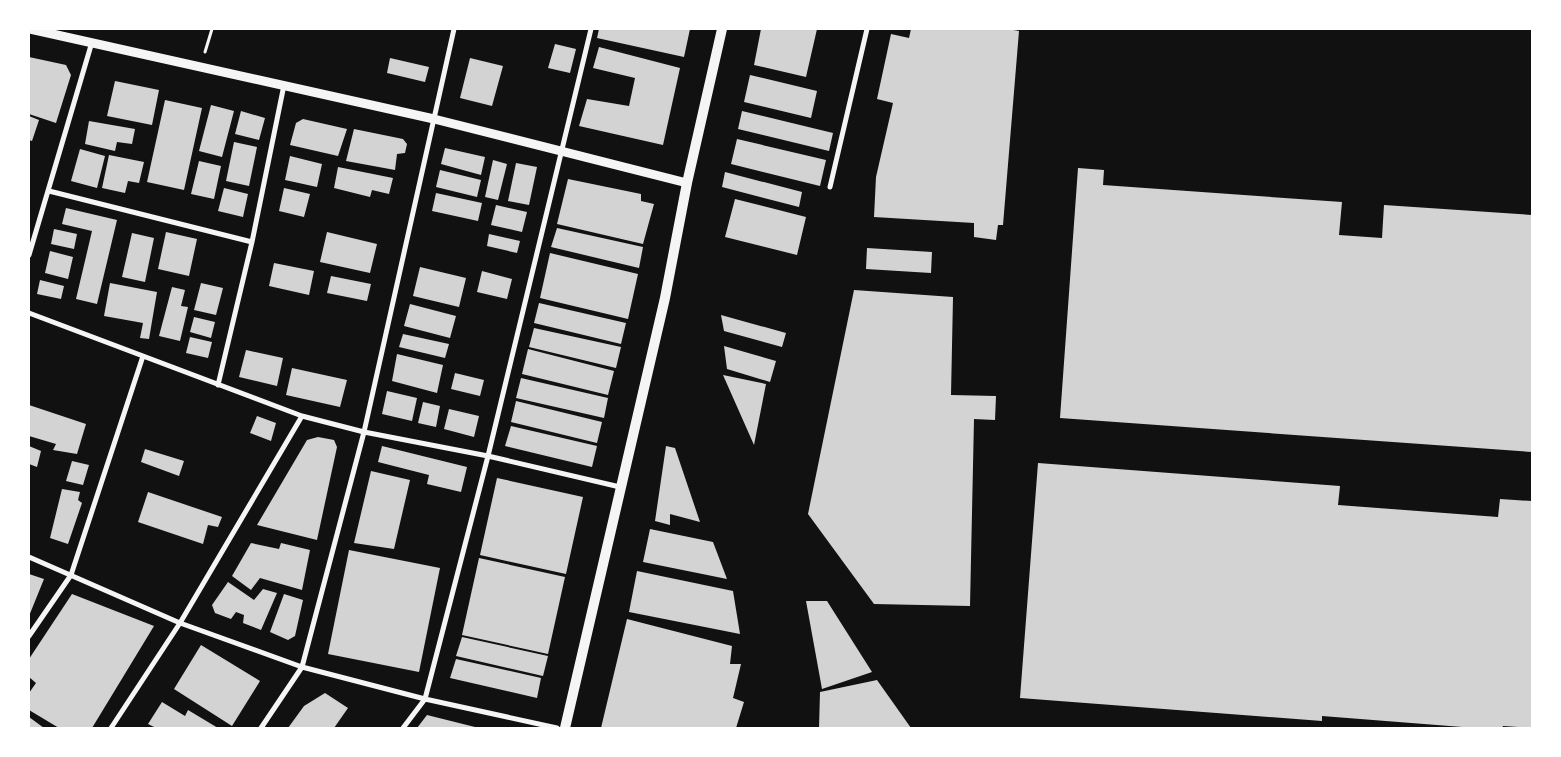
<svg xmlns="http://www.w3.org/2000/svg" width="1561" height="757" viewBox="0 0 1561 757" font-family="'Varela Round',sans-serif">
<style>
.building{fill:#d3d3d3}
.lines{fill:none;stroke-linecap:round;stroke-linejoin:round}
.path{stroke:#f5f5f5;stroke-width:3}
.minor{stroke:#f5f5f5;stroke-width:5}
.tertiary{stroke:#f5f5f5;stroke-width:9}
.secondary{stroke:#f5f5f5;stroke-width:10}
</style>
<rect width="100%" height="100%" fill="#111"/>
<path class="building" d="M599 29H690L684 57 597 38Z
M761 29H817L806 77 754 65Z
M911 29H1007L1019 31 1003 225H998L996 240 974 237V223L874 217 876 177 893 103 877 99 891 34 909 38Z
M555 44 576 49 570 73 548 68Z
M599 47 680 68 663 145 579 126 587 99 629 106 635 78 593 68Z
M29 57 66 65 71 75 56 123 29 114Z
M390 58 429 67 425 82 387 73Z
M470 58 503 66 492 106 460 98Z
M750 75 817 91 811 118 744 102Z
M115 81 159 90 152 125 107 116Z
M165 100 202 108 184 190 147 182Z
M211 105 234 111 222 157 199 151Z
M241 111 265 118 259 140 235 134Z
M742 111 833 133 829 151 738 129Z
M29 116 39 120 32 141 29 140Z
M303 119 347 129 338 156 290 145 296 123Z
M89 121 135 129 132 144 117 142 115 151 85 144Z
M354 129 403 139 407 144 405 153 397 154 395 170 346 161Z
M737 139 826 160 820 186 731 164Z
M234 142 257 147 249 186 226 181Z
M445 148 485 157 481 175 441 164Z
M80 149 105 156 97 188 71 181Z
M109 155 144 162 139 183 128 181 125 193 102 188Z
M290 156 322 164 317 187 285 180Z
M493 160 507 164 498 200 485 197Z
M199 161 221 166 214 199 191 194Z
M516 163 537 167 529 205 508 201Z
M338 167 393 178 389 194 372 190 370 197 334 188Z
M1078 168 1104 170 1103 185 1342 202 1339 235 1382 238 1384 205 1532 215V452L1060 418Z
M440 170 481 180 477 197 436 187Z
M725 172 802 192 799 207 722 187Z
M568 179 641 194V201L654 204 643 244 557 224Z
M224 188 248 194 243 217 218 211Z
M284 188 310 194 304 217 279 211Z
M436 193 482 203 478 221 432 211Z
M735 199 806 217 797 255 725 237Z
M496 205 527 212 522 232 491 225Z
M66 208 117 220 97 304 76 299 92 231 62 224Z
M557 228 643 247 639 268 551 247Z
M54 229 77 234 74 249 51 244Z
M166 232 197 239 189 276 158 269Z
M327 232 377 244 370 273 320 262Z
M132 233 154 238 145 282 122 277Z
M489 234 520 241 517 253 487 246Z
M867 248 932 252 931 273 866 269Z
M50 251 73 257 68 279 45 273Z
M550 253 638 274 628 319 540 298Z
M274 263 314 271 309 295 269 286Z
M420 267 466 278 459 307 413 296Z
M482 271 512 279 507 299 477 292Z
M331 276 371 284 367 301 327 293Z
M40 280 64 286 61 299 37 294Z
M110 283 157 292 149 339 140 338 143 323 104 316Z
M201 283 223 288 216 315 194 310Z
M172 287 185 290 181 306 188 307 180 341 159 336Z
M854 290 953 297 951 395 996 396 995 420 974 419 970 606 874 604 808 514Z
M539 303 626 323 621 344 534 323Z
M410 304 456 316 450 338 404 326Z
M721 315 786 333 782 347 724 331Z
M194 317 215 322 211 338 190 332Z
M534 328 621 347 616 368 529 347Z
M403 334 449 344 445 358 399 347Z
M190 337 212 342 208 358 186 353Z
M724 346 776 361 770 382 727 369Z
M528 349 614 371 608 395 522 374Z
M246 350 283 358 277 386 239 377Z
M397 354 443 365 437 393 392 381Z
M292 368 347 380 340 407 286 395Z
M455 373 484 380 480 396 451 389Z
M723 375 766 384 754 445Z
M521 378 608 398 604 418 516 398Z
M387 391 417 398 412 421 382 414Z
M516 401 602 422 597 443 511 422Z
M423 402 440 406 436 427 418 423Z
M29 405 86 424 77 454 53 450 56 444 29 436Z
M449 409 479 416 474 437 444 429Z
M257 416 276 423 271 441 250 433Z
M511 426 597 446 592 467 505 446Z
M318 437 334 440 337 447 317 540 257 525 307 440Z
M29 446 41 451 37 467 29 464Z
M382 446 467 467 461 492 427 484 429 475 378 462Z
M666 446 675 448 700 522 670 514V525L655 521Z
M145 449 184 461 179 476 141 462Z
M72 461 89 465 83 485 66 481Z
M1038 463 1340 486 1338 505 1498 517 1500 499 1532 501V728L1503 726 1502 728H1475L1322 716V721L1020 698Z
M371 471 410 480 394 549 354 543Z
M497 478 583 497 566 574 480 555Z
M62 489 80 492 78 500 82 503 68 544 50 538Z
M148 492 222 517 218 527 208 525 203 544 138 522Z
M650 529 713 542 727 579 643 562Z
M251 543 279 549 281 543 310 550 302 590 260 578 251 590 232 576Z
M349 550 440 568 419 672 328 654Z
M479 558 565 577 548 654 462 635Z
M637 571 733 591 740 634 629 612Z
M29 574 44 579 29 616Z
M228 582 254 600 263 589 277 593 261 630 243 623 244 615 236 612 231 619 215 613 212 605Z
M72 594 154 626 92 728H59L29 710V693L36 683 29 677V659Z
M284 594 303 600 295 636 288 640 270 632Z
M806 601H827L872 672 822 689Z
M627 619 732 646 730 664H741L733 698 744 702 736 728H601Z
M462 637 548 656 543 676 456 656Z
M201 645 260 681 232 726 174 689Z
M456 659 541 678 537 698 450 678Z
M877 680 911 728H819L820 692Z
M325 693 348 708 334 728H288L304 706Z
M162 702 185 716 188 710 218 728H156L148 724Z
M427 715 479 728H417Z
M29 717 44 728H29Z"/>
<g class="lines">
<path class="path" d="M205 52 212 29"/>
<path class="minor" d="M830 187 867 29
M49 191 252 242
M29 255 92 42
M29 313 302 416 364 432 488 456 620 487
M218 385 252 242 284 85
M29 557 180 623 302 667 425 699 557 728
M29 636 71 575 143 356
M111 728 180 623 302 416
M261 728 302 667 364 432 454 29
M403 728 425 699 488 456 591 29"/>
<path class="tertiary" d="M30 29 434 119 687 183"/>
<path class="secondary" d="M565 728 665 298 687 183 722 29"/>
</g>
<rect width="1561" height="757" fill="none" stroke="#ffffff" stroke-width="60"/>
</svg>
